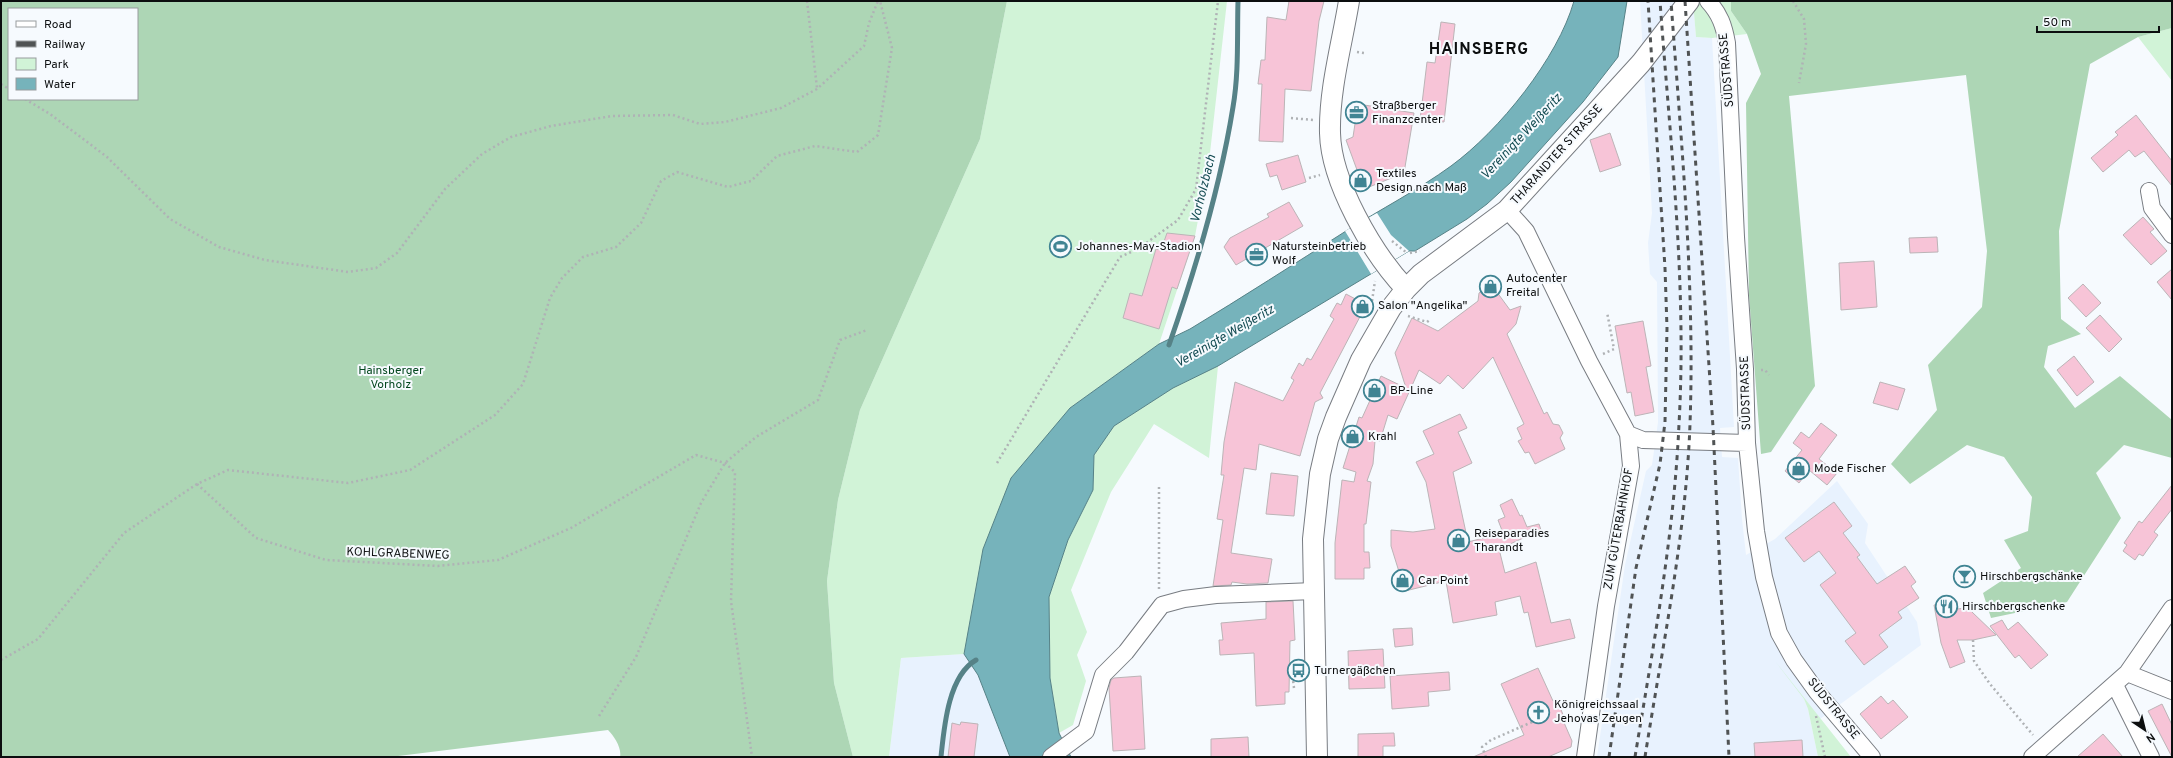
<svg xmlns="http://www.w3.org/2000/svg" width="2173" height="758" viewBox="0 0 2173 758" font-family="Overpass,sans-serif">
<style>
.built{fill:#e8f2fe}
.green{fill:#d1f3d7}
.forest{fill:#add6b5;fill-rule:evenodd}
.water{fill:#76b3bb;stroke:#568287}
.pier{fill:#f6fafe}
.lines{fill:none;stroke-linecap:round;stroke-linejoin:round}
.stream{stroke:#568287;stroke-width:5}
.building{fill:#f7c4d7;stroke:#bcb4b7}
.minor-casing{stroke:#787c82;stroke-width:18}
.major-casing{stroke:#787c82;stroke-width:22}
.path{stroke:#afb2b5;stroke-width:2.5;stroke-dasharray:2 3;stroke-linecap:butt}
.minor{stroke:#fff;stroke-width:16}
.major{stroke:#fff;stroke-width:20}
.rail{stroke:#505354;stroke-width:3;stroke-dasharray:5 5;stroke-linecap:butt}
.labels{text-anchor:middle;dominant-baseline:central;stroke-width:4;stroke-linejoin:round;paint-order:stroke}
.street-label{font-size:12px;fill:#0c0e0f;stroke:#f6fafe}
.poi-label{font-size:12px;fill:#0c0e0f;stroke:#f6fafe;text-anchor:start}
.park-label{font-size:12px;fill:#03471e;stroke:#f6fafe}
.water-label{font-size:13px;font-style:italic;fill:#154c53;stroke:#f6fafe}
.district-label{font-size:16px;font-weight:bold;letter-spacing:1px;fill:#0c0e0f;stroke:#f6fafe}
</style>
<rect width="100%" height="100%" fill="#f6fafe"/>
<path class="built" d="M1640 1H1693L1696 37 1712 38 1734 427 1720 428 1722 457 1738 458 1742 519 1746 555 1775 539 1837 481 1868 524 1865 543 1917 622 1921 645 1820 719 1790 681 1804 699 1808 709 1818 757H1597L1625 565 1646 471 1652 465 1658 422 1657 282 1650 274 1648 243 1652 213Z
M964 654 978 675 1010 757H889L901 658Z"/>
<path class="green" d="M1007 1H1227L1209 162 1195 236 1159 344 1070 408 971 621 964 654 901 658 889 757H853L834 683 827 581 838 500 860 410 980 139Z
M1693 1H1731V11L1747 34 1712 38 1696 37Z
M2172 28V81L2138 37Z
M1218 366 1209 458 1154 424 1111 492 1071 590 1087 632 1077 655 1086 681 1073 725 1059 733 1050 678 1049 597 1068 540 1093 490 1094 455 1114 426 1173 388Z
M1775 661 1851 757H1818L1808 709 1804 699Z"/>
<path class="forest" d="M1 1H1007L980 139 860 410 838 500 827 581 834 683 853 757H620C622 748 614 736 608 730L390 757H1ZM9 9H137V99H9Z
M1731 1H2172V28L2138 37 2090 64 2059 231 2061 319 2081 334 2048 346 2044 367 2075 408 2120 376 2172 420V458L2124 445 2096 473 2121 518 2067 602 1991 618 1983 593 2021 568 2004 540 2028 531 2032 497 2004 457 1967 445 1910 484 1891 464 1937 410 1928 365 1982 307 1987 251 1966 75 1789 96 1815 386 1771 452 1761 454 1749 295 1746 103 1761 74 1747 34 1731 11Z"/>
<path class="water" d="M1574 1H1627L1618 57 1583 102 1511 182 1487 204 1467 219 1415 251H1409L1218 366 1173 388 1114 426 1094 455 1093 490 1068 540 1049 597 1050 678 1059 733 1071 757H1010L978 675 964 654 983 549 1011 478 1070 408 1159 344 1190 329C1243 297 1294 264 1346 231 1381 209 1418 190 1451 166 1499 131 1558 58 1574 1Z"/>
<path class="pier" d="M1377 213 1391 235 1409 251 1371 274 1345 231Z"/>
<g class="lines">
<path class="stream" d="M1169 345C1196 268 1220 188 1233 107 1239 73 1237 36 1238 1
M941 757C944 728 948 676 976 660"/>
</g>
<path class="building" d="M1289 1H1324L1319 21 1311 91 1285 89 1283 142 1259 141 1262 84H1258L1261 60H1265L1267 17 1286 20Z
M1441 22 1455 24 1444 122 1420 120 1427 62 1435 63Z
M1358 104 1414 113 1404 173 1364 189 1346 140 1353 137Z
M2136 115 2172 161V186L2144 151 2135 157 2129 150 2103 172 2091 158 2118 135 2115 132Z
M1610 133 1621 165 1600 172 1590 140Z
M1298 155 1306 182 1282 190 1277 175 1270 177 1266 164Z
M1289 202 1303 226 1236 265 1224 247 1230 238 1269 217 1267 214Z
M2143 217 2154 229 2150 232 2167 251 2151 265 2123 235Z
M1167 233 1195 236 1177 289 1172 287 1159 329 1123 318 1130 293 1142 296 1156 249 1161 250Z
M1937 237 1938 252 1910 253 1909 238Z
M1874 261 1877 307 1841 310 1839 263Z
M2172 269V300L2157 282Z
M1491 284 1510 310 1521 306 1516 324 1507 334 1544 414 1547 412 1553 424 1559 425 1563 433 1560 438 1565 449 1535 464 1529 452 1525 453 1518 441 1522 439 1517 428 1524 424 1493 357 1463 389 1448 375 1440 384 1419 370 1397 419 1388 415 1380 441H1375L1373 464 1367 481 1371 482 1366 524H1364V552H1369L1370 568H1364V579H1335V543L1342 480 1354 482 1356 472 1343 468 1359 417 1362 418 1381 376 1406 388 1395 353 1412 318 1438 331 1478 301 1479 293Z
M2083 284 2101 303 2086 317 2068 298Z
M1346 294 1363 303 1364 309 1320 393 1323 398 1315 402 1300 456 1259 444 1256 470 1244 468 1231 553 1272 559 1268 583 1247 584 1232 582 1231 585 1213 586 1223 520 1217 519 1224 475H1221L1224 442 1235 382 1283 401 1294 380 1291 378 1299 363 1303 366 1307 358 1311 360 1334 319 1330 316 1333 310 1337 303 1341 305Z
M2100 315 2122 339 2109 352 2086 328Z
M1643 321 1651 366 1646 367 1654 412 1635 416 1631 392 1627 393 1615 326Z
M2074 356 2094 382 2077 396 2057 370Z
M1880 382 1905 389 1898 410 1873 403Z
M1460 414 1467 428 1458 432 1472 463 1453 472 1468 542 1503 533 1498 520 1505 517 1500 505 1512 499 1520 516 1522 515 1527 527 1539 524 1541 530 1499 549 1505 573 1536 562 1551 623 1570 619 1575 638 1536 647 1528 612 1524 613 1520 596 1495 602 1497 615 1453 623 1446 581 1405 591 1391 546V530L1413 532 1435 529 1426 482 1416 462 1434 454 1423 431Z
M1821 423 1837 435 1819 459 1837 473 1827 485 1809 470 1799 483 1785 471 1802 450 1793 443 1801 432 1809 438Z
M1271 473 1298 476 1294 516 1266 514Z
M2172 485V509L2154 532 2158 535 2143 556 2139 554 2135 560 2123 551 2127 545 2124 543 2139 521 2142 523Z
M1834 502 1852 526 1843 533 1860 555 1857 557 1877 584 1905 566 1916 582 1911 586 1919 598 1898 612 1902 618 1879 635 1888 647 1864 665 1845 641 1856 633 1820 585 1836 573 1819 551 1804 562 1785 538Z
M1293 601 1295 640 1290 641 1289 692H1285V704L1256 706 1254 653 1220 655 1219 640H1223L1221 623 1266 619V602Z
M1957 601 1958 609 1971 607 1972 612 1996 635 1973 640H1957L1965 662 1950 668 1941 643 1934 605Z
M2002 620 2008 630 2018 622 2048 655 2031 669 2019 655 2015 658 1990 626Z
M1412 628 1413 645 1395 647 1393 629Z
M1383 649 1385 688 1349 689 1348 651Z
M1538 668 1553 701 1557 700 1564 717 1562 718 1572 741 1571 747 1548 757H1473L1524 735 1501 684Z
M1449 672 1450 690 1428 692 1429 706 1392 709 1390 676Z
M1141 676 1145 749 1113 751 1109 688 1111 680 1114 678Z
M1881 696 1888 704 1893 700 1908 717 1881 739 1860 714Z
M2162 704 2172 725V757L2148 711Z
M961 722 978 724 974 757H948L952 723 960 725Z
M1394 733 1395 746H1383V757H1358V734Z
M2103 734 2123 757H2077Z
M1248 737 1249 757H1211V739Z
M1802 740 1803 757H1755L1754 743Z"/>
<g class="lines">
<defs>
<path id="minor" d="M1708 1C1720 14 1724 26 1727 43L1736 237 1745 369 1747 443 1756 531 1764 577 1779 633 1794 660 1817 692 1872 757
M2149 191 2152 208 2172 235
M1507 210 1526 231 1589 361 1628 434 1631 466 1606 606 1585 757
M1628 434 1643 440 1747 443
M2127 673 2172 691
M2115 685 2151 757
M1051 757 1086 731 1103 675 1126 652 1162 605 1184 599 1216 595 1314 591
M2032 757 2127 673 2172 608"/>
<path id="major" d="M1349 1C1342 44 1329 89 1330 133 1331 182 1372 253 1406 289
M1317 757 1313 539 1320 474 1328 439 1336 417 1361 360 1391 308 1406 289 1421 274 1507 210 1641 63 1689 1"/>
</defs>
<use href="#minor" class="minor-casing"/>
<use href="#major" class="major-casing"/>
<path class="path" d="M807 1 817 88
M1793 1 1804 19 1806 44 1799 83
M1357 52 1364 53
M1 84 9 89
M25 99 50 114 107 157 170 219 219 247 265 260 348 272 376 268 397 253 445 189 482 154 511 137 551 126 612 116 673 115 700 124 725 122 781 108 817 89 864 46 869 23 878 1
M1291 118 1313 120
M1309 178 1320 175
M1392 241 1407 253
M1410 253 1420 251
M1372 301 1375 281
M1408 316 1427 322 1431 319
M1603 354 1614 349 1607 312
M1761 370H1765L1769 375
M997 463 1120 257 1138 249 1178 220 1196 189 1218 1
M197 484 256 538 326 560 438 566 498 560 571 528 696 455 725 463 735 472 731 601 752 757
M1159 589V484
M1973 640 1974 661 1990 684 2033 735
M1 660 38 639 124 533 197 484 228 470 348 483 410 470 495 415 523 384 550 298 562 278 583 257 616 247 641 223 661 181 677 172 728 187 751 181 777 156 815 146 857 152 878 135 892 48 880 1
M1294 688 1292 672 1298 671
M599 716 636 657 701 503 725 463 756 437 818 400 840 340 867 330
M1816 716 1825 757
M1486 757 1482 747 1491 740 1532 722"/>
<use href="#minor" class="minor"/>
<use href="#major" class="major"/>
<path class="rail" d="M1685 1 1713 427 1729 757
M1609 757 1636 568 1660 464 1665 422 1667 328 1665 268 1648 1
M1635 757C1653 647 1674 536 1679 424 1687 283 1670 141 1660 1
M1645 757C1662 648 1686 535 1690 424 1695 283 1681 141 1671 1"/>
</g>
<defs>
<symbol id="office-ring" viewBox="-11 -11 22 22"><circle r="9.5" fill="#f6fafe" stroke="#408493" stroke-width="1.5"/><path d="M-6-3h4V-5.5h4V-3h4V5H-6ZM-1-4.5V-3h2v-1.5ZM-6 0V1H6V0Z" fill="#408493"/></symbol>
<symbol id="shop-ring" viewBox="-11 -11 22 22"><circle r="9.5" fill="#f6fafe" stroke="#408493" stroke-width="1.5"/><path d="M-5-2.5h2.3a2.7 3.5 0 0 1 5.4 0H5L5.5 6h-11ZM-1.5-2.5h3a1.5 2.3 0 0 0-3 0Z" fill="#408493"/></symbol>
<symbol id="stadium-ring" viewBox="-11 -11 22 22"><circle r="9.5" fill="#f6fafe" stroke="#408493" stroke-width="1.5"/><path d="M0-5a6.5 5 0 1 0 0 10a6.5 5 0 1 0 0-10ZM-3.5-1.8h7v3.6h-7Z" fill="#408493"/></symbol>
<symbol id="bar-ring" viewBox="-11 -11 22 22"><circle r="9.5" fill="#f6fafe" stroke="#408493" stroke-width="1.5"/><path d="M-6-5H6L.8 .8V4.5H3.5V6h-7V4.5H-.8V.8Z" fill="#408493"/></symbol>
<symbol id="restaurant-ring" viewBox="-11 -11 22 22"><circle r="9.5" fill="#f6fafe" stroke="#408493" stroke-width="1.5"/><path d="M-5-6h1v4h1v-4h1v4h1v-4h1v5L-1.5 .5V6h-2V.5L-5-1ZM5-6V6H3V1.5H1.5Q1.5-4 5-6Z" fill="#408493"/></symbol>
<symbol id="bus-ring" viewBox="-11 -11 22 22"><circle r="9.5" fill="#f6fafe" stroke="#408493" stroke-width="1.5"/><path d="M-5-6H5V4H4V6H2V4H-2V6H-4V4H-5ZM-3.5-4V0h7V-4ZM-3.5 1.2v1.5H-2V1.2ZM2 1.2v1.5H3.5V1.2Z" fill="#408493"/></symbol>
<symbol id="church-ring" viewBox="-11 -11 22 22"><circle r="9.5" fill="#f6fafe" stroke="#408493" stroke-width="1.5"/><path d="M-1.2-6h2.4v3.5h3.3v2.4h-3.3V6h-2.4V-.1h-3.3v-2.4h3.3Z" fill="#408493"/></symbol>
</defs>
<g fill-rule="evenodd">
<use href="#office-ring" x="1344" y="100" width="25" height="25"/>
<use href="#shop-ring" x="1348" y="168" width="25" height="25"/>
<use href="#stadium-ring" x="1048" y="234" width="25" height="25"/>
<use href="#office-ring" x="1244" y="242" width="25" height="25"/>
<use href="#shop-ring" x="1478" y="274" width="25" height="25"/>
<use href="#shop-ring" x="1350" y="294" width="25" height="25"/>
<use href="#shop-ring" x="1362" y="378" width="25" height="25"/>
<use href="#shop-ring" x="1340" y="424" width="25" height="25"/>
<use href="#shop-ring" x="1786" y="456" width="25" height="25"/>
<use href="#shop-ring" x="1446" y="528" width="25" height="25"/>
<use href="#bar-ring" x="1952" y="564" width="25" height="25"/>
<use href="#shop-ring" x="1390" y="568" width="25" height="25"/>
<use href="#restaurant-ring" x="1934" y="594" width="25" height="25"/>
<use href="#bus-ring" x="1286" y="658" width="25" height="25"/>
<use href="#church-ring" x="1526" y="700" width="25" height="25"/>
</g>
<g class="labels">
<g class="street-label">
<text transform="translate(1727 70) rotate(-95)">SÜDSTRASSE</text>
<text transform="translate(1557 155) rotate(-48)">THARANDTER STRASSE</text>
<text transform="translate(1746 393) rotate(-92)">SÜDSTRASSE</text>
<text transform="translate(1619 529) rotate(-80)">ZUM GÜTERBAHNHOF</text>
<text transform="translate(398 554) rotate(2)">KOHLGRABENWEG</text>
<text transform="translate(1833 709) rotate(51)">SÜDSTRASSE</text>
</g>
<g class="poi-label">
<text x="1372" y="106">Straßberger<tspan x="1372" dy="14">Finanzcenter</tspan></text>
<text x="1376" y="174">Textiles<tspan x="1376" dy="14">Design nach Maß</tspan></text>
<text x="1076" y="247">Johannes-May-Stadion</text>
<text x="1272" y="247">Natursteinbetrieb<tspan x="1272" dy="14">Wolf</tspan></text>
<text x="1506" y="279">Autocenter<tspan x="1506" dy="14">Freital</tspan></text>
<text x="1378" y="306">Salon "Angelika"</text>
<text x="1390" y="391">BP-Line</text>
<text x="1368" y="437">Krahl</text>
<text x="1814" y="469">Mode Fischer</text>
<text x="1474" y="534">Reiseparadies<tspan x="1474" dy="14">Tharandt</tspan></text>
<text x="1980" y="577">Hirschbergschänke</text>
<text x="1418" y="581">Car Point</text>
<text x="1962" y="607">Hirschbergschenke</text>
<text x="1314" y="671">Turnergäßchen</text>
<text x="1554" y="705">Königreichssaal<tspan x="1554" dy="14">Jehovas Zeugen</tspan></text>
</g>
<g class="park-label">
<text x="391" y="371">Hainsberger<tspan x="391" dy="14">Vorholz</tspan></text>
</g>
<g class="water-label">
<text transform="translate(1522 137) rotate(-47)">Vereinigte Weißeritz</text>
<text transform="translate(1204 189) rotate(-76)">Vorholzbach</text>
<text transform="translate(1225 337) rotate(-30)">Vereinigte Weißeritz</text>
</g>
<g class="district-label">
<text x="1479" y="50">HAINSBERG</text>
</g>
</g>
<rect width="2173" height="758" fill="none" stroke="#0c0e0f" stroke-width="4"/>
<rect x="8" y="8" width="130" height="92" fill="#f6fafe" stroke="#989c9e"/>
<rect x="16" y="21" width="20" height="6" fill="#ffffff" stroke="#989c9e"/>
<text x="44" y="28" font-size="12" fill="#0c0e0f">Road</text>
<rect x="16" y="41" width="20" height="6" fill="#505354" stroke="#989c9e"/>
<text x="44" y="48" font-size="12" fill="#0c0e0f">Railway</text>
<rect x="16" y="58" width="20" height="12" fill="#d1f3d7" stroke="#989c9e"/>
<text x="44" y="68" font-size="12" fill="#0c0e0f">Park</text>
<rect x="16" y="78" width="20" height="12" fill="#76b3bb" stroke="#989c9e"/>
<text x="44" y="88" font-size="12" fill="#0c0e0f">Water</text>
<g transform="translate(2145 730) rotate(145)" stroke="#f6fafe" stroke-width="3" paint-order="stroke">
<path d="M0-3L7 15L0 10L-7 15Z" fill="#0c0e0f"/>
<text y="-6" font-size="11" font-weight="bold" text-anchor="middle" fill="#0c0e0f">N</text>
</g>
<path d="M2037 26v6h122v-6" fill="none" stroke="#0c0e0f" stroke-width="2"/>
<text x="2043" y="26" font-size="12" fill="#0c0e0f" stroke="#f6fafe" stroke-width="3" paint-order="stroke">50 m</text>
</svg>
